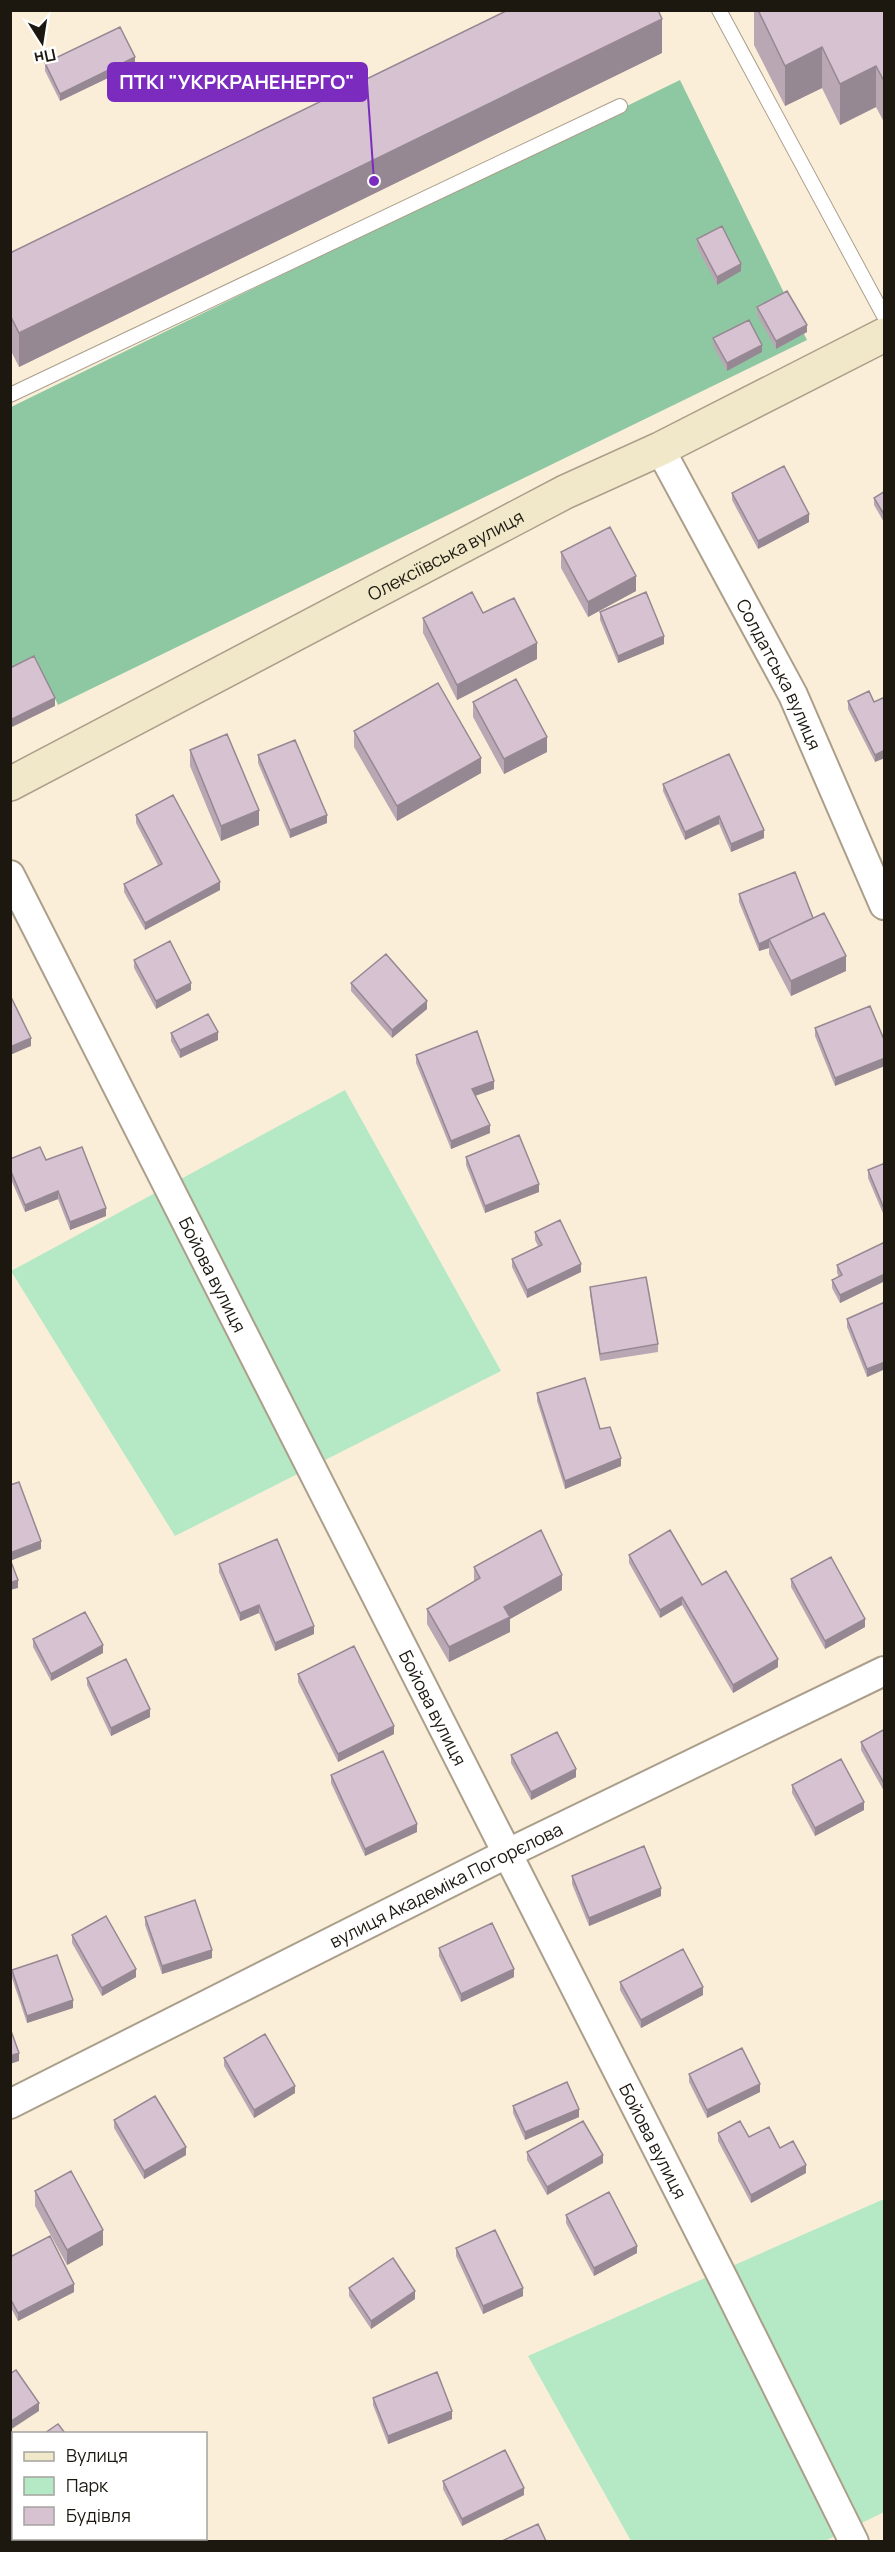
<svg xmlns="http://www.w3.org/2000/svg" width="895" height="2552" viewBox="0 0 895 2552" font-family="Manrope,sans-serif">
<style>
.green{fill:#b5e9c6}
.forest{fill:#8ec8a2}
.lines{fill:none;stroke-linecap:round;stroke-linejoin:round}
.lane-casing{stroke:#ab9f8b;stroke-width:16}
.street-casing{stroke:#ab9f8b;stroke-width:32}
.secondary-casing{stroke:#ab9f8b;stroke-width:36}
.lane{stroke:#fff;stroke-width:14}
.street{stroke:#fff;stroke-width:28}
.secondary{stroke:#f0e8c8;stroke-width:33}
.wall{fill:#b9a7b4}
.shaded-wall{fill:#968892}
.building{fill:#d7c2d1;stroke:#968892;stroke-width:1.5}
.labels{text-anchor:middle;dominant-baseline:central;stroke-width:4.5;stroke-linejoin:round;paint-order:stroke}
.street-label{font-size:18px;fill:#1c1810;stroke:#fff}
.leader{fill:none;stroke:#7b2cbf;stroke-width:2}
.callout-dot{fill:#7b2cbf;stroke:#fff;stroke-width:2}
.callout{fill:#7b2cbf;stroke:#7b2cbf;stroke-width:2}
.callout-label{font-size:20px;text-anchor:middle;font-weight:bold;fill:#fff}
</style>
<rect width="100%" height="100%" fill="#fbeed9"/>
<path class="green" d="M345 1090 501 1371 175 1536 11 1271Z
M884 2199V2512L825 2541H631L528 2356Z"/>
<path class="forest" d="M680 80 807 340 58 705 36 659 11 671V407Z"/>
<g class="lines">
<defs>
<path id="lane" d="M719 10 884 316
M10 395 620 106"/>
<g id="street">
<path id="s1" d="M660 449 793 695 884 905"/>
<path id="s2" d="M10 875 723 2278 854 2542"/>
<path id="s3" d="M10 2104 506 1854 884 1671"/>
</g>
<g id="secondary">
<path id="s4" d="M10 784 565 492 660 449 884 335"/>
</g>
</defs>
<use href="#lane" class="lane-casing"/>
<use href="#street" class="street-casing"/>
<use href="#secondary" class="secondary-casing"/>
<use href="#lane" class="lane"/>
<use href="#street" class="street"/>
<use href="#secondary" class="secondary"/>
</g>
<path class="wall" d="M754 10H885V124L876 107 840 125 822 88 785 106 754 45Z
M662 53 19 367 10 349V253Z
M45 63 135 65 60 101 45 71Z
M697 239 741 271 717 285 697 247Z
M757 307 807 332 776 349 757 315Z
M713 338 762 352 727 371 713 346Z
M885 491V524L874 505V498Z
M732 493 809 522 758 549 732 500Z
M561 552 636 591 588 617 561 568Z
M600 612 664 644 618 663 600 620Z
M483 613 537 659 457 700 423 633V618Z
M885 697 875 762 848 709V701L874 702Z
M473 702 547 752 504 774 473 717Z
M354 731 481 773 397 821 354 747Z
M190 750 259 825 221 841 190 766Z
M258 755 327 823 290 838 258 763Z
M663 784 764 838 731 852 719 824 685 840 663 791Z
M136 815 220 890 145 930 124 892V884L158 865 136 823Z
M739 894 813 918 846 971 791 996 769 954V948L759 951 739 902Z
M134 960 191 990 156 1009 134 968Z
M351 983 427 1009 392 1038 351 991Z
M870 1006 835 1086 815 1036V1028Z
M171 1033 218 1040 180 1058 171 1041Z
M416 1055 494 1089 475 1096 490 1133 451 1149 416 1063Z
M466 1157 539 1192 485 1213 466 1165Z
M10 1159 46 1160 106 1216 70 1230 58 1199 25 1212 10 1177Z
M885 1163V1218L868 1178V1170Z
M535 1232 581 1272 527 1298 512 1267V1259L538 1246 535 1240Z
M885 1242V1281L840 1303 832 1288V1280L839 1277 837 1273V1265Z
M590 1287 658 1344V1352L600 1361 590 1294Z
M885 1302V1369L867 1377 847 1327V1319Z
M537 1393 600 1429 621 1466 565 1489 537 1401Z
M629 1555 702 1585 778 1667 733 1693 682 1605 660 1618 629 1563Z
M219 1564 314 1634 275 1651 259 1613 240 1621 219 1572Z
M474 1567 562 1590 510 1619V1632L449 1662 427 1624V1609L474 1582Z
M791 1579 865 1627 825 1649 791 1587Z
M33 1639 103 1653 51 1681 33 1647Z
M298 1674 394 1734 338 1762 298 1682Z
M87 1678 150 1717 111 1736 87 1685Z
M885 1729V1793L861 1750V1742Z
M511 1755 576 1777 531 1800 511 1763Z
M331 1775 417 1832 365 1856 331 1783Z
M792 1785 864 1810 815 1836 792 1793Z
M572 1876 661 1896 589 1926 572 1884Z
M145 1917 212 1958 162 1974 145 1925Z
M72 1935 136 1977 102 1996 72 1943Z
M439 1948 514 1977 461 2002 439 1956Z
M12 1970 73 2008 27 2023 12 1978Z
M620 1982 703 1995 641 2028 620 1990Z
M224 2058 295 2093 254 2118 224 2066Z
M689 2074 760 2092 707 2118 689 2082Z
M513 2106 579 2117 525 2140 513 2113Z
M114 2120 186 2155 144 2179 114 2128Z
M718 2133 749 2137 780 2148 806 2173 751 2203 718 2141Z
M527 2152 603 2163 547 2195 527 2160Z
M35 2191 103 2245 67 2265 35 2206Z
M566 2215 637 2253 594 2276 566 2223Z
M456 2248 523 2296 483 2314 456 2256Z
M10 2257 74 2292 18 2321 10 2306Z
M349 2288 415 2299 371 2329 349 2296Z
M373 2398 452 2419 388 2444 373 2405Z
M14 2458V2514L10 2510V2460Z
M443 2481 524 2495 462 2526 443 2489Z"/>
<path class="shaded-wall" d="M662 19V53L19 367V333Z
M822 47V88L785 106V66Z
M135 57V65L60 101V94Z
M876 66V107L840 125V84Z
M741 264V271L717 285V277Z
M807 325V332L776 349V341Z
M762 345V352L727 371V363Z
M809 514V522L758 549V541Z
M636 576V591L588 617V602Z
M664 636V644L618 663V656Z
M537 643V659L457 700V685Z
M55 698V706L10 728V720Z
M547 737V752L504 774V759Z
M885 750V758L875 762V755Z
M481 758V773L397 821V806Z
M259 810V825L221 841V826Z
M327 815V823L290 838V830Z
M719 816V824L685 840V832Z
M764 830V838L731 852V844Z
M220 882V890L145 930V923Z
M769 940V948L759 951V944Z
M846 956V971L791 996V981Z
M191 983V990L156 1009V1001Z
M427 1001V1009L392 1038V1030Z
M218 1032V1040L180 1058V1050Z
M31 1038V1046L10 1055V1047Z
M885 1058V1066L835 1086V1078Z
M494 1081V1089L472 1097V1089Z
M490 1125V1133L451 1149V1141Z
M539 1184V1192L485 1213V1206Z
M58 1191V1199L25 1212V1205Z
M106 1208V1216L70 1230V1222Z
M581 1264V1272L527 1298V1290Z
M885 1274V1281L840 1303V1295Z
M885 1362V1369L867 1377V1369Z
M621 1458V1466L565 1489V1481Z
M41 1541V1549L10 1561V1553Z
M562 1575V1590L510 1619V1632L449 1662V1647L504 1607Z
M18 1580V1588L10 1590V1583Z
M682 1597V1605L660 1618V1610Z
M259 1605V1613L240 1621V1613Z
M865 1619V1627L825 1649V1641Z
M314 1626V1634L275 1651V1643Z
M103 1645V1653L51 1681V1674Z
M778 1659V1667L733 1693V1685Z
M150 1709V1717L111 1736V1728Z
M394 1726V1734L338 1762V1754Z
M576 1769V1777L531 1800V1792Z
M864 1802V1810L815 1836V1828Z
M417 1824V1832L365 1856V1849Z
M661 1888V1896L589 1926V1918Z
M212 1950V1958L162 1974V1966Z
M136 1969V1977L102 1996V1988Z
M514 1969V1977L461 2002V1994Z
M703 1987V1995L641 2028V2020Z
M73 2000V2008L27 2023V2016Z
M19 2053V2061L10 2064V2056Z
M760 2084V2092L707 2118V2110Z
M295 2086V2093L254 2118V2110Z
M579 2109V2117L525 2140V2132Z
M186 2147V2155L144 2179V2171Z
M603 2155V2163L547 2195V2187Z
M806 2165V2173L751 2203V2195Z
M103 2230V2245L67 2265V2250Z
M637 2246V2253L594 2276V2268Z
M74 2284V2292L18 2321V2313Z
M523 2288V2296L483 2314V2306Z
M415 2291V2299L371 2329V2321Z
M39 2403V2411L10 2430V2422Z
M452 2411V2419L388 2444V2436Z
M524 2488V2495L462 2526V2519Z"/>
<path class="building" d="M508 10H658L662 19 19 333 10 315V253Z
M758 10H885V83L876 66 840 84 822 47 785 66Z
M120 27 135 57 60 94 45 63Z
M722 226 741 264 717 277 697 239Z
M787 291 807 325 776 341 757 307Z
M749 320 762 345 727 363 713 338Z
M784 466 809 514 758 541 732 493Z
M885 491V516L874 498Z
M610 527 636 576 588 602 561 552Z
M472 592 483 613 514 598 537 643 457 685 423 618Z
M646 592 664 636 618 656 600 612Z
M34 656 55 698 10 720V668Z
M516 679 547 737 504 759 473 702Z
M438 683 481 758 397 806 354 731Z
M869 691 874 702 885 697V750L875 755 848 701Z
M227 734 259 810 221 826 190 750Z
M295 740 327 815 290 830 258 755Z
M729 754 764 830 731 844 719 816 685 832 663 784Z
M173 795 220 882 145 923 124 884 162 864 136 815Z
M795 872 813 918 759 944 739 894Z
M824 913 846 956 791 981 769 939Z
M170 941 191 983 156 1001 134 960Z
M386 954 427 1001 392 1030 351 983Z
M10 995 31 1038 10 1047Z
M870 1006 885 1042V1058L835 1078 815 1028Z
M208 1014 218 1032 180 1050 171 1033Z
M477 1031 494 1081 472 1089 490 1125 451 1141 416 1055Z
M519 1135 539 1184 485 1206 466 1157Z
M40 1147 46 1160 82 1147 106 1208 70 1222 58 1191 25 1205 10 1169V1159Z
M885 1163V1211L868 1170Z
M560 1220 581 1264 527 1290 512 1259 542 1245 535 1232Z
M885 1242V1274L840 1295 832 1280 842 1275 837 1265Z
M646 1277 658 1344 600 1354 590 1287Z
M885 1302V1362L867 1369 847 1319Z
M585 1378 600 1429 610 1427 621 1458 565 1481 537 1393Z
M19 1482 41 1541 10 1553V1485Z
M541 1530 562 1575 504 1607 510 1617 449 1647 427 1609 480 1578 474 1567Z
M670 1530 702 1585 726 1571 778 1659 733 1685 682 1597 660 1610 629 1555Z
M277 1539 314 1626 275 1643 259 1605 240 1613 219 1564Z
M831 1557 865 1619 825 1641 791 1579Z
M10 1559 18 1580 10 1583Z
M85 1612 103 1645 51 1674 33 1639Z
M354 1646 394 1726 338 1754 298 1674Z
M126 1659 150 1709 111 1728 87 1678Z
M885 1729V1785L861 1742Z
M557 1732 576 1769 531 1792 511 1755Z
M383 1751 417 1824 365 1849 331 1775Z
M841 1759 864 1802 815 1828 792 1785Z
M644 1846 661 1888 589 1918 572 1876Z
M195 1900 212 1950 162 1966 145 1917Z
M106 1916 136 1969 102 1988 72 1935Z
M492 1923 514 1969 461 1994 439 1948Z
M683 1949 703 1987 641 2020 620 1982Z
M57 1955 73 2000 27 2016 12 1970Z
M10 2028 19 2053 10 2056Z
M265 2034 295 2086 254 2110 224 2058Z
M742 2048 760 2084 707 2110 689 2074Z
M567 2082 579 2109 525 2132 513 2106Z
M155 2096 186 2147 144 2171 114 2120Z
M583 2121 603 2155 547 2187 527 2152Z
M740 2121 749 2137 769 2127 780 2148 793 2141 806 2165 751 2195 718 2133Z
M71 2171 103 2230 67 2250 35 2191Z
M609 2192 637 2246 594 2268 566 2215Z
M495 2230 523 2288 483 2306 456 2248Z
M50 2236 74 2284 18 2313 10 2298V2257Z
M393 2258 415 2291 371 2321 349 2288Z
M16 2370 39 2403 10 2422V2374Z
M437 2372 452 2411 388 2436 373 2398Z
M58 2424 65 2433H45Z
M505 2450 524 2488 462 2519 443 2481Z
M14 2458V2506L10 2502V2460Z
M538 2524 546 2541H502Z
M58 2538H143L146 2541H53Z"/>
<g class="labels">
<g class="street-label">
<text stroke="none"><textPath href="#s4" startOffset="492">Олексіївська вулиця</textPath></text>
<text stroke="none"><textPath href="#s1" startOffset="255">Солдатська вулиця</textPath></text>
<text stroke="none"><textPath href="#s2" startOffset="448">Бойова вулиця</textPath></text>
<text stroke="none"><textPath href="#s2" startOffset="934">Бойова вулиця</textPath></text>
<text stroke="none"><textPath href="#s3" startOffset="488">вулиця Академіка Погорєлова</textPath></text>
<text stroke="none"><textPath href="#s2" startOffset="1420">Бойова вулиця</textPath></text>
</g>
</g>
<path class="leader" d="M374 181L367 82"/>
<circle class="callout-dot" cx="374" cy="181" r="6"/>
<rect class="callout" x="108" y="63" width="259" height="38" rx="6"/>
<g class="callout-label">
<text x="237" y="89">ПТКІ "УКРКРАНЕНЕРГО"</text>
</g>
<rect width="895" height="2552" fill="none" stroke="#1c1810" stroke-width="24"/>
<rect x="12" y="2432" width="195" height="108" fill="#ffffff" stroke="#a4a39f" stroke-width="1.5"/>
<rect x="24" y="2452" width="30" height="9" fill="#f0e8c8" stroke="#a4a39f" stroke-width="1.5"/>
<text x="66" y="2462" font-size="18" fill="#1c1810">Вулиця</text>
<rect x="24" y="2477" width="30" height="18" fill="#b5e9c6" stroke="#a4a39f" stroke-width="1.5"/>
<text x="66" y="2492" font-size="18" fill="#1c1810">Парк</text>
<rect x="24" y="2507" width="30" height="18" fill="#d7c2d1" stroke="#a4a39f" stroke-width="1.5"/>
<text x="66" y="2522" font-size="18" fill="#1c1810">Будівля</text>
<g transform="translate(42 42) rotate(168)" stroke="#ffffff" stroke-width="4.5" paint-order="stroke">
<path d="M0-4.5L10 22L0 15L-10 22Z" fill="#1c1810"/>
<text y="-9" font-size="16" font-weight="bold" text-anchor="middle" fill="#1c1810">Пн</text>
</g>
</svg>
